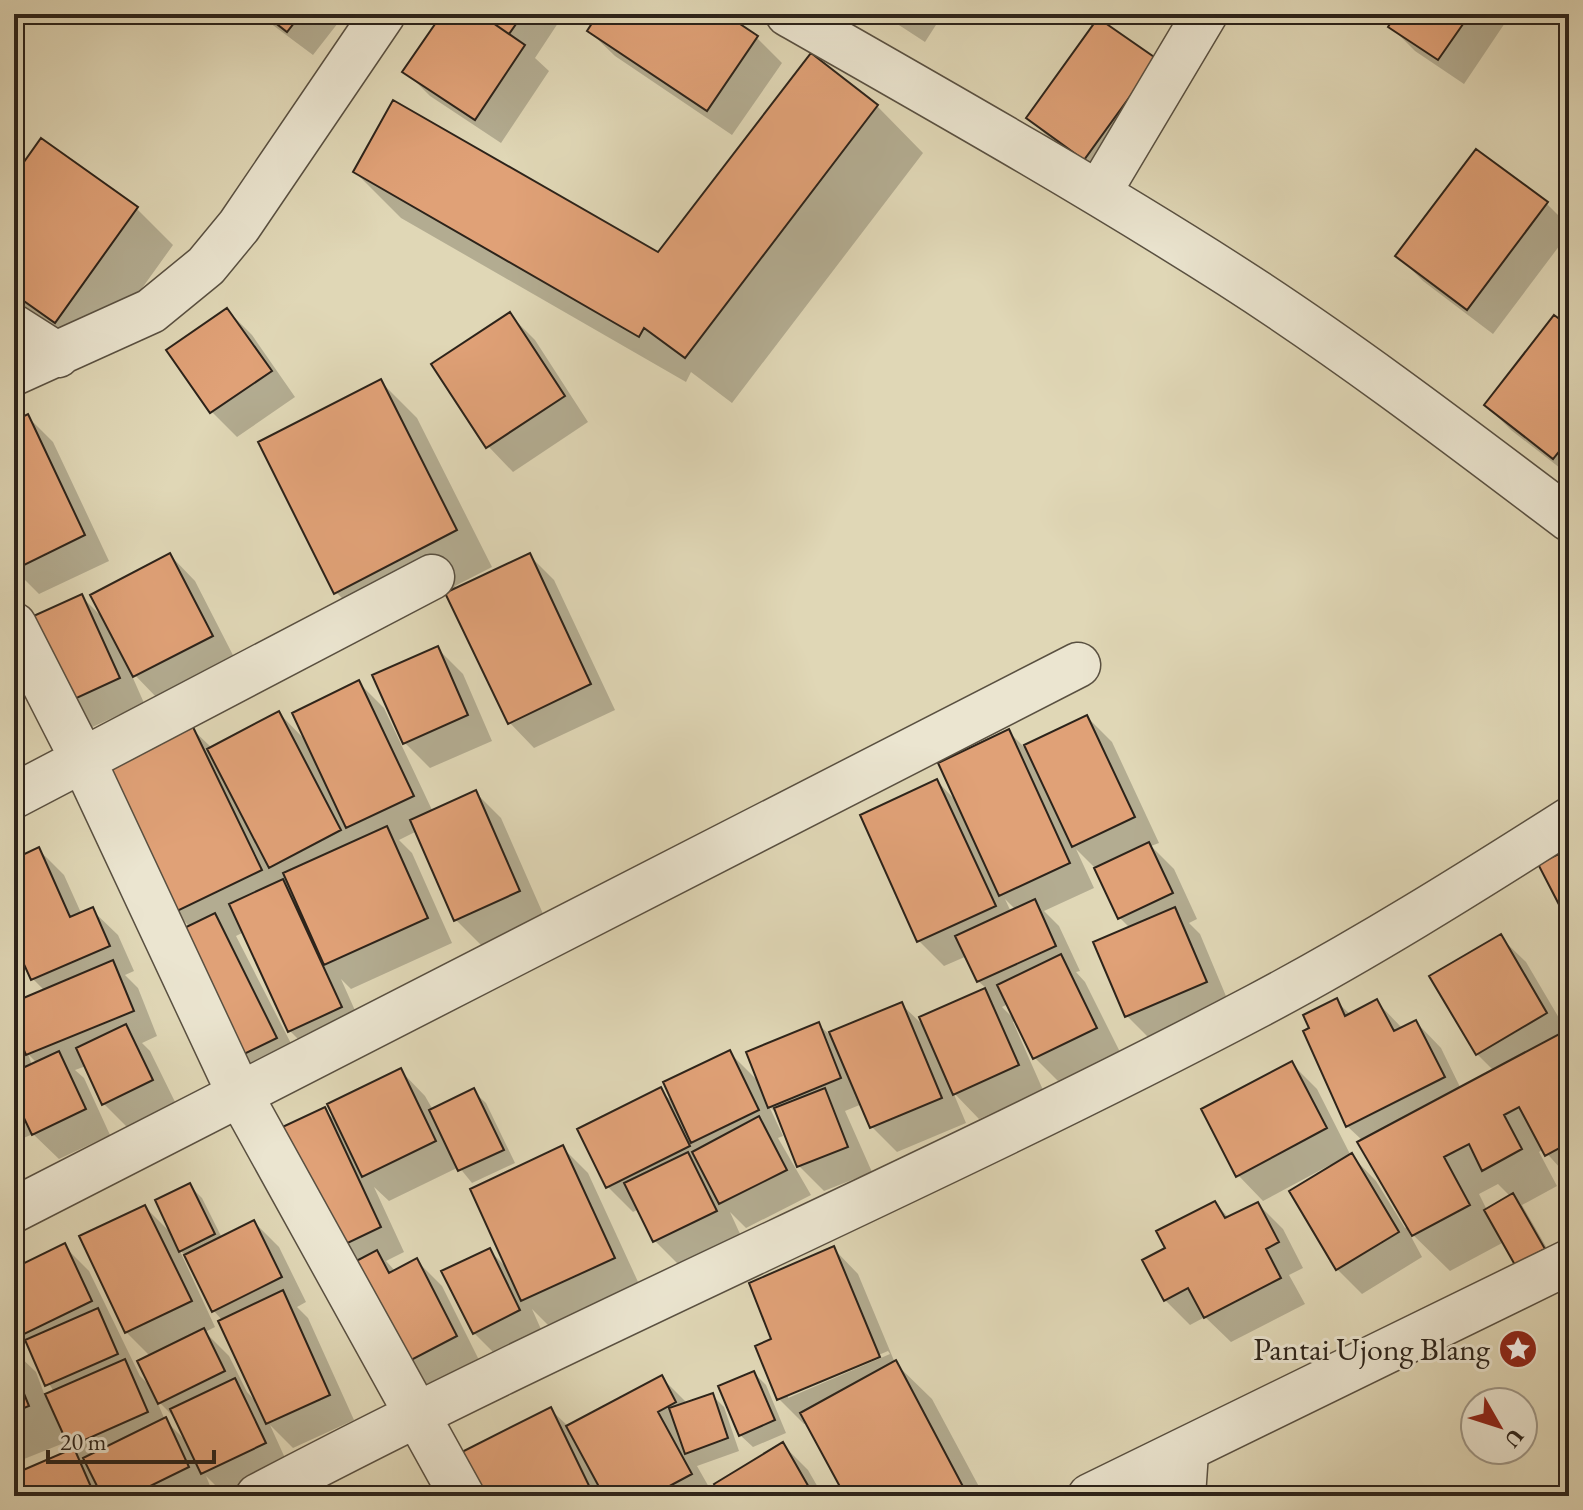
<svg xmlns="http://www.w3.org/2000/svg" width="1583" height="1510" viewBox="0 0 1583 1510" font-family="'EB Garamond',serif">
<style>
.shadow{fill:#0003;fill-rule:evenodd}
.building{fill:#e0a177;stroke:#2c231a;stroke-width:2}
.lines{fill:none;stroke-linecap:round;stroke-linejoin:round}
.minor-casing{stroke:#595041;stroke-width:47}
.tertiary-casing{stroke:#595041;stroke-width:47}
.minor{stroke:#ebe5d0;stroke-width:44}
.tertiary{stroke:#ebe5d0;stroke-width:44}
.labels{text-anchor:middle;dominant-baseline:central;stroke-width:6;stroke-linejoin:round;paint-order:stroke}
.poi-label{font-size:32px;fill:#2c231a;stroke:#ebe5d0;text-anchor:end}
</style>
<rect width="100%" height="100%" fill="#e0d7b6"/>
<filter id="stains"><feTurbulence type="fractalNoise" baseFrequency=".0025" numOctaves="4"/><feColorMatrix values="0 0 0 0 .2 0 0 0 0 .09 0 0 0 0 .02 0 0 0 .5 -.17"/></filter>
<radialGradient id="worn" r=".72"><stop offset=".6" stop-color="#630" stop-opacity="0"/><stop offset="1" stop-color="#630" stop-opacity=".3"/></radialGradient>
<path class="shadow" d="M258 14H345L313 55Z
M443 14H564L535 58 549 71 501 143 430 96 405 71Z
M601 14H722L757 38 782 63 732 135 615 56 589 31Z
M882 14H943L925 42Z
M1337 14H1355L1352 21Z
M1383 14H1511L1464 84 1415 51 1390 26 1394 21Z
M1155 61 1110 184 1054 143 1029 118Z
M877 106 923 153 732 403 691 372 686 382 401 218 355 172 658 254Z
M1476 152 1547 204 1569 226V233L1493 334 1423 281 1398 256Z
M14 162 22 168 137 209 173 245 92 358 14 302Z
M227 310 252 335 295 397 237 437 212 412 169 351Z
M510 315 535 340 588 422 513 472 488 446Z
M1569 329V475L1511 430 1486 405Z
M380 381 417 418 492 567 455 586 457 589 529 555 554 580 615 710 534 748 509 722 446 591 372 629 336 592Z
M28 417 53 442 109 561 39 594 14 569V423Z
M170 555 195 581 236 661 160 701 129 669 144 703 84 731 59 706 81 596 104 619Z
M438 649 463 674 492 741 430 768 400 738Z
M359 683 384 708 433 812 476 793 501 818 544 916 481 945 456 920 417 831 399 840 412 853 452 943 351 989 341 979 365 1033 315 1056 290 1031 244 932 236 936 301 1063 265 1081 240 1055 190 927 175 912 191 728 212 748 279 713 307 742Z
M1087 717 1112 742 1159 843 1151 846 1174 869 1197 919 1189 923 1200 934 1231 1008 1152 1041 1127 1016 1130 928 1120 918 1097 870 1076 849 1094 888 1044 911 1059 926 1080 971 1076 972 1085 982 1121 1054 1060 1083 1035 1058 1016 1021 1013 1022 1043 1090 979 1119 953 1092 966 1123 897 1152 872 1127 862 1104 845 1111 872 1172 824 1191 799 1166 780 1117 769 1106 783 1136 778 1138 811 1195 746 1228 730 1212 741 1236 680 1266 655 1241 639 1209 633 1212 608 1187 660 1090 675 1104 729 1052 760 1083 818 1024 836 1041 901 1004 925 1027 921 1018 987 989 978 981 967 956 944 966 919 941 937 781 957 802 1008 731 1024 747ZM1005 899 1016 910 1011 912ZM1008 1004 1016 1021 1002 1007Z
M39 850 64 875 82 915 92 910 118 935 134 971 125 975 138 988 157 1036 142 1043 150 1051 177 1106 129 1129 104 1104 86 1066 75 1070 84 1078 110 1135 59 1159 33 1134 14 1142V1029L20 1036 14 1020V1005L45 991 33 979 14 937V861ZM28 1054 37 1063 32 1065Z
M1500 937 1526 962 1569 1035V1178L1543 1149 1539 1152 1557 1186 1522 1205 1555 1262 1504 1242 1450 1271 1407 1229 1422 1257 1362 1294 1337 1269 1330 1165 1263 1201 1238 1175 1292 1064 1317 1089 1350 1154 1376 1181 1405 1228 1408 1226 1363 1141 1347 1126 1336 1001 1351 1015 1377 1002 1403 1029 1416 1022 1441 1048 1461 1089 1494 1071 1477 1054ZM1498 1184 1511 1197 1487 1210 1479 1194Z
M400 1070 425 1096 433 1110 473 1091 486 1103 515 1163 472 1183 459 1167 389 1201 374 1187 404 1252 386 1261 396 1272 417 1261 442 1286 480 1362 420 1393 345 1269 324 1109 337 1122Z
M563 1148 588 1173 639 1284 548 1325 532 1309 544 1336 499 1358 474 1333 489 1250 508 1269Z
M189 1185 202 1198 222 1238 254 1222 279 1247 306 1302 297 1307 308 1318 354 1420 293 1448 270 1425 290 1469 233 1496H226L206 1476 213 1493 206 1496H14V1477L74 1450 64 1432 60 1433 64 1443 14 1463V1351L36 1372 45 1396 54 1392 14 1323V1270L64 1246 89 1271 140 1376 152 1388 151 1357 126 1332 145 1207 172 1234ZM179 1249 187 1258 213 1310 223 1321 258 1404 247 1392 229 1356 205 1332 215 1327ZM156 1399 178 1421 187 1442 165 1420Z
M1215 1203 1229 1218 1258 1204 1283 1229 1303 1268 1289 1275 1305 1304 1231 1342 1205 1317 1190 1325 1165 1300 1168 1249Z
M833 1248 858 1274 895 1363 932 1399 984 1496H847L808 1423 804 1424 779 1399 774 1340ZM888 1351 890 1354 788 1398V1393Z
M754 1373 766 1385 786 1433 753 1447 740 1435Z
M662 1378 688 1404 712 1395 724 1407 739 1451 697 1466 714 1496H472L551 1410 569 1427Z
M783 1445 808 1470 823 1496H724Z"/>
<path class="building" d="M264 14H301L287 32Z
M442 14H480L525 45 475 120 402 72Z
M480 14H523L509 34Z
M598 14H725L758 36 707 111 587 31Z
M1396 14H1470L1438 60 1388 27Z
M1098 18 1157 59 1084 160 1026 118Z
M811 53 878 105 685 358 644 328 639 337 353 172 393 100 658 252Z
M41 138 138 207 55 323 14 294V176Z
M1476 149 1548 202 1467 310 1395 256Z
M227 308 272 371 210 413 166 350Z
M510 312 565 396 486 448 431 364Z
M1554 315 1569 326V439L1553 459 1484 405Z
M381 379 457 530 334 594 258 442Z
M28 414 85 535 14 570V421Z
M170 553 213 636 133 677 90 595Z
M530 553 591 684 508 724 445 593Z
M82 594 120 678 57 707 18 623Z
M438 646 468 715 403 744 372 675Z
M359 680 414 796 346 828 292 713Z
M279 711 341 830 269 868 207 749Z
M1087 715 1135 817 1072 847 1024 745Z
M192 725 262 870 173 913 103 769Z
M1009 729 1070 863 999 896 938 763Z
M937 779 996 906 917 942 860 815Z
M476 790 520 891 454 921 410 820Z
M387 826 428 918 324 965 283 873Z
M1149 842 1173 893 1118 919 1094 868Z
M39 847 70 917 93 907 110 946 31 980 14 942V859Z
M1569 849V924L1538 864Z
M283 879 342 1007 288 1032 229 904Z
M1035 899 1056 946 977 982 955 936Z
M1175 907 1207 982 1125 1017 1093 942Z
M215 913 277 1038 238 1057 176 932Z
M1501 934 1547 1013 1476 1055 1429 976Z
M1061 954 1097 1028 1033 1059 997 985Z
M113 960 134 1011 26 1055 14 1025V1002Z
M985 988 1019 1065 953 1095 919 1017Z
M1337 998 1345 1016 1377 999 1394 1031 1416 1020 1445 1077 1346 1127 1303 1031 1309 1028 1303 1015Z
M902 1002 942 1098 870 1128 829 1032Z
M819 1022 841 1078 768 1108 746 1052Z
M126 1024 153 1080 102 1105 76 1048Z
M1563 1032 1569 1043V1143L1545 1156 1519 1107 1504 1115 1522 1149 1482 1171 1469 1144 1444 1157 1470 1205 1412 1236 1357 1142Z
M730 1050 759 1110 691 1143 663 1082Z
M59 1051 86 1109 32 1135 14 1097V1072Z
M1292 1061 1327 1128 1236 1177 1201 1109Z
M401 1068 436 1141 362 1177 327 1104Z
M661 1087 690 1146 606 1188 577 1129Z
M474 1088 504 1150 458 1171 429 1110Z
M825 1088 848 1147 797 1167 774 1108Z
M325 1107 381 1227 333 1250 276 1130Z
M759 1116 787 1170 719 1204 692 1152Z
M563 1145 615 1258 521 1301 470 1189Z
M688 1152 717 1211 653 1242 624 1183Z
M1352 1153 1399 1232 1336 1270 1289 1191Z
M190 1183 215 1234 179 1252 155 1200Z
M1513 1193 1545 1249 1515 1265 1484 1210Z
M1215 1201 1225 1218 1258 1202 1279 1242 1266 1249 1281 1278 1204 1318 1188 1288 1164 1301 1142 1260 1165 1248 1156 1231Z
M145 1205 192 1301 125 1333 79 1236Z
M254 1220 282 1277 212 1312 184 1255Z
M65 1243 92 1301 18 1337 14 1328V1268Z
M834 1246 880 1357 777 1400 755 1346 771 1339 749 1283Z
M490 1248 520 1310 473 1334 441 1271Z
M377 1250 389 1273 417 1258 457 1336 394 1369 343 1268Z
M283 1290 330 1395 266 1424 218 1321Z
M98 1308 118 1354 45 1386 25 1340Z
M204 1328 225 1371 158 1404 137 1361Z
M125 1359 148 1412 69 1447 45 1394Z
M896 1360 968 1496H845L800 1413Z
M14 1369 29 1406 14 1412Z
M754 1371 775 1420 739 1436 718 1386Z
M662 1375 676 1402 658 1412 692 1474 651 1496H604L566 1426Z
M235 1378 266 1443 201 1474 170 1409Z
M713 1393 728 1438 685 1454 669 1408Z
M551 1407 594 1496H469L450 1458Z
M166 1417 189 1467 130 1496H102L83 1458Z
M783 1442 814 1496H721L714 1484Z
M74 1448 95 1496H14V1474Z
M1569 1480V1496H1543Z"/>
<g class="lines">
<defs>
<path id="minor" d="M788 14C937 99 1086 183 1230 275 1347 350 1458 435 1569 519
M1099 192 1205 14
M14 327 58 355
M14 373 151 311 206 266 239 226 383 14
M14 625 84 762 239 1093 462 1496
M14 796 432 577
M14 1210 1078 665
M258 1496C586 1323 929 1179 1257 1006 1363 950 1467 885 1569 820
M1183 1496 1186 1452"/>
<path id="tertiary" d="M1090 1496 1569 1262"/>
</defs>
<use href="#minor" class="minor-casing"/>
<use href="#tertiary" class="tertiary-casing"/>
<use href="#minor" class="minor"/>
<use href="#tertiary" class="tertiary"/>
</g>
<defs>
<symbol id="sight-disc" viewBox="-11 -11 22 22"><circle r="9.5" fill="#8f2418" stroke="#ebe5d0"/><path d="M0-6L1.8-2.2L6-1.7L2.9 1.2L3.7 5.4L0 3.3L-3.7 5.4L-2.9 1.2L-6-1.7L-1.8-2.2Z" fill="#fff"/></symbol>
</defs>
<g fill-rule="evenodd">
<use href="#sight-disc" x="1496" y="1327" width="44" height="44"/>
</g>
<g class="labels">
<g class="poi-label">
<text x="1490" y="1349">Pantai Ujong Blang</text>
</g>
</g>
<rect width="1583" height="1510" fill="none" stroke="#e0d7b6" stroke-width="48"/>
<rect x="16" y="16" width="1551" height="1478" fill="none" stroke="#2c231a" stroke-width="4"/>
<rect x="24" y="24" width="1535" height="1462" fill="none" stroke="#2c231a" stroke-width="2"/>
<g transform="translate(1499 1426) rotate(129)"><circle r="38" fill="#ebe5d0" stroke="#9f9787" stroke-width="2"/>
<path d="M0-6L14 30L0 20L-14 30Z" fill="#8f2418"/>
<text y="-12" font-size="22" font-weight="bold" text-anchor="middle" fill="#2c231a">U</text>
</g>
<path d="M48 1450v12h166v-12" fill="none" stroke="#2c231a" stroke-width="4"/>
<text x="60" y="1450" font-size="24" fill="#2c231a" stroke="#ebe5d0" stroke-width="6" paint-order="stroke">20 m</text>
<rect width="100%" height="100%" filter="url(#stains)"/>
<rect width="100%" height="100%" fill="url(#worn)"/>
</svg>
